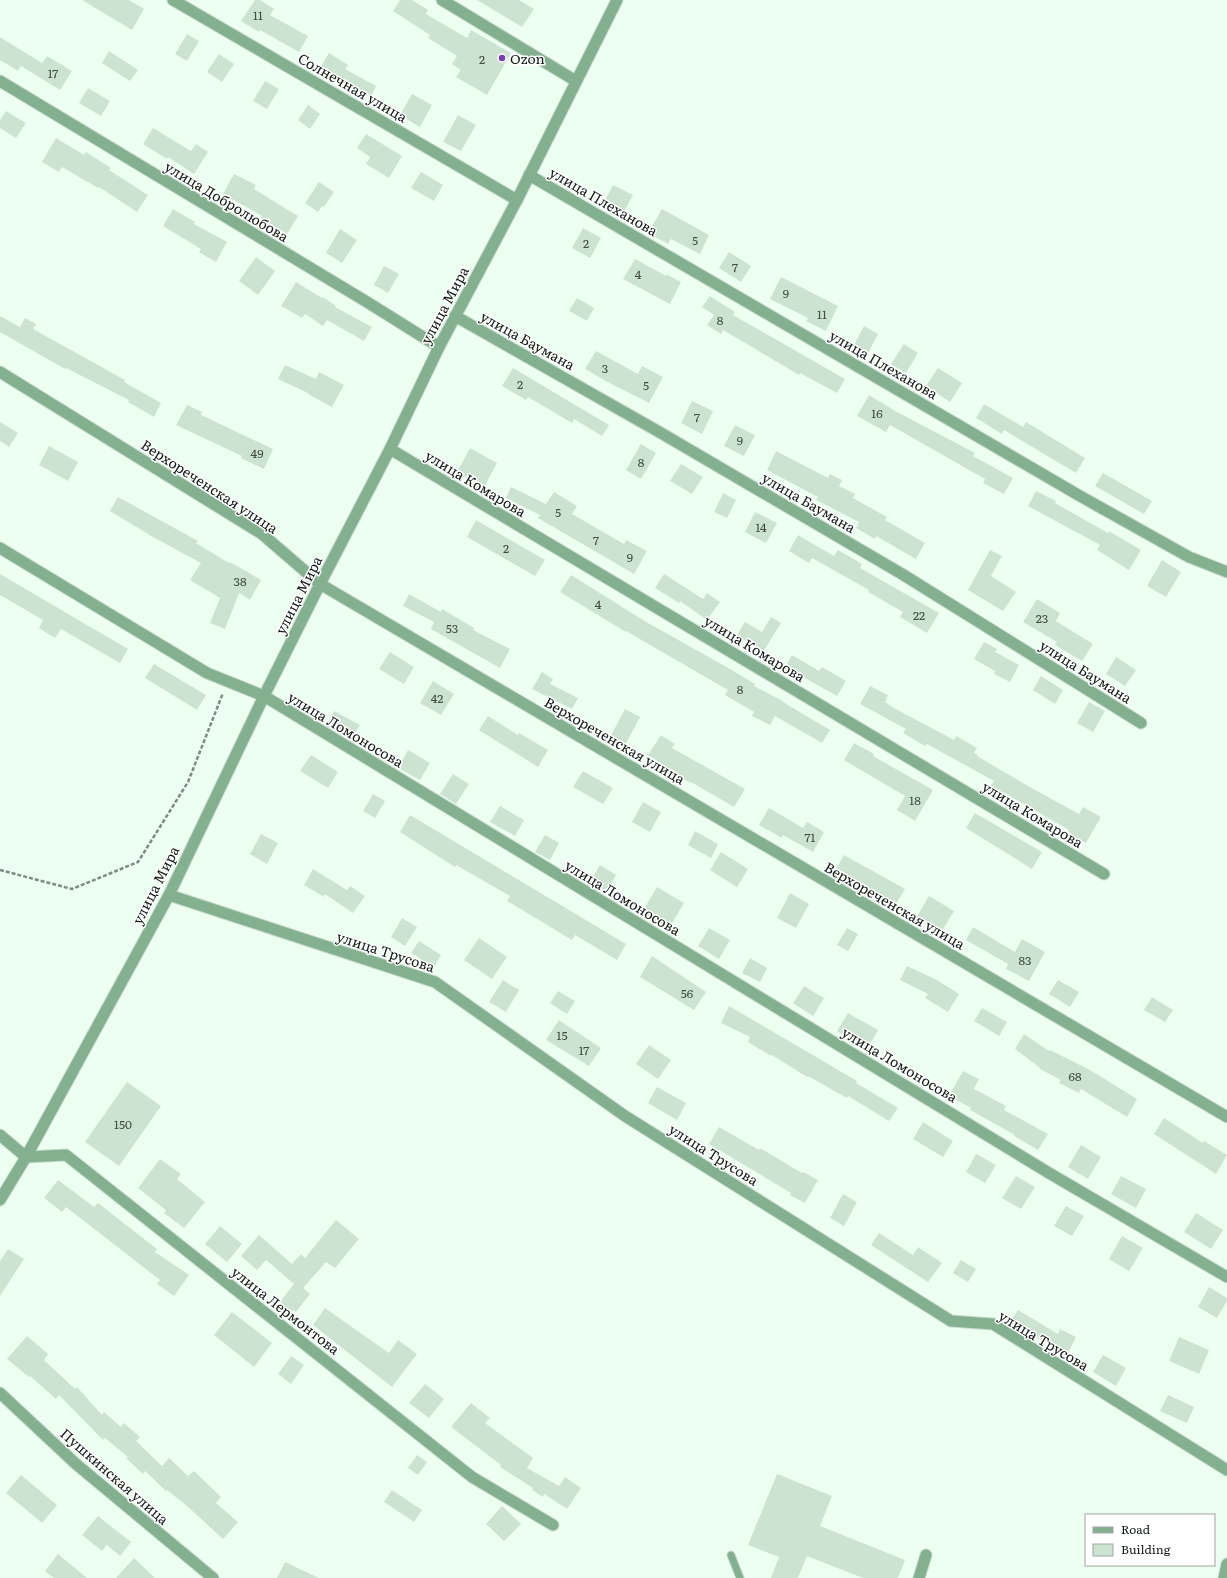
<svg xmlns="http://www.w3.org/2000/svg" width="1227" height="1578" viewBox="0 0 1227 1578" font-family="Literata,serif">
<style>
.building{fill:#cde3d2}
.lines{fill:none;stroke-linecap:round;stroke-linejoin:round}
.service-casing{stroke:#cadbce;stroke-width:9}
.minor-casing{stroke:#cadbce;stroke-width:13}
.tertiary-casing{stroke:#cadbce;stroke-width:13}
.path{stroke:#7e8b81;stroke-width:2.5;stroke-dasharray:4 2;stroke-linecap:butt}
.service{stroke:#83b190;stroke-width:7}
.minor{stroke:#83b190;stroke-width:11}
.tertiary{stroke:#83b190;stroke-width:11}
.poi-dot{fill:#793eb4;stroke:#fff;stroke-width:1.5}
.labels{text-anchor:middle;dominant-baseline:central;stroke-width:3;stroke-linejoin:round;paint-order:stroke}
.number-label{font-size:12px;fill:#424d44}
.poi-label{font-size:14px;fill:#131b15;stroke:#fff;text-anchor:start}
.street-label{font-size:14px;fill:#131b15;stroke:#fff}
</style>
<rect width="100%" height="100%" fill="#edfff1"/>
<path class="building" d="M82 0H129L144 9 132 30Z
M255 0H260L274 9 270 15 308 36 299 52 260 30 259 32 241 21Z
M400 0H412L428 10 426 14 467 38 471 30 511 53 487 95 456 77 461 70 452 64 457 56 428 38 430 35 393 11Z
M477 0H519L534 9 522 27Z
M187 34 199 41 187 61 175 54Z
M0 37 42 63 47 56 72 71 60 90 21 66 18 71 0 60Z
M109 51 138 70 130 81 102 63Z
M329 53 348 65 345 69 376 86 370 98 319 70Z
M219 54 234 64 222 82 207 72Z
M265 81 279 89 267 109 253 101Z
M88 88 110 101 101 116 79 103Z
M412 94 432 105 420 127 400 115Z
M308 105 320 114 310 129 298 120Z
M6 111 26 123 16 138 0 128V120Z
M458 115 476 125 461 151 443 142Z
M153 128 191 151 196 144 208 152 194 174 168 157 167 159 143 144Z
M366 134 402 156 389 178 366 164 370 157 357 148Z
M56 138 84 155 86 152 111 168 109 170 148 195 137 212 99 187 98 188 62 167 59 172 42 162Z
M421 172 443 185 434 201 411 188Z
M234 174 256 185 254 189 298 216 287 234 261 218 262 216 223 194Z
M319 182 334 192 324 207 322 206 318 212 305 203Z
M613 185 633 195 624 212 604 202Z
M173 209 195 222 194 224 227 242 216 262 199 252 201 249 163 226Z
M662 209 709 235 700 254 671 239 668 244 648 233Z
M583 228 601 238 590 258 572 248Z
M340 229 357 240 342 263 326 253Z
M729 252 751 266 741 282 719 268Z
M256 257 275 271 258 295 239 281Z
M635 259 666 276V274L681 282 670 304 623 279Z
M384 266 399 274 388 293 374 285Z
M781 277 838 306 826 331 806 321 808 318 770 299Z
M296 282 322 298 323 297 336 306 335 307 372 327 364 341 327 320 323 326 305 314 302 318 281 306Z
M710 296 735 312 733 315 845 379 837 393 800 373 799 375 723 330 721 334 707 325 714 315 702 307Z
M577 298 594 308 587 321 569 311Z
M0 316 20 327 25 318 36 324 33 329 125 380 124 382 161 403 154 417 128 402 129 400 66 368 65 369 0 332Z
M864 326 878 334 866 357 852 349Z
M904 344 918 353 906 373 891 364Z
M596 351 638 374 642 366 663 377 649 403 613 385 585 369Z
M285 365 316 379 319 372 344 385 332 407 308 394V393L278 379Z
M513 368 609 425 602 436 574 419 572 423 528 397 526 400 502 386Z
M938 368 962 383 950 402 926 386Z
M869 395 897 412 975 453 973 456 1013 478 1004 494 983 483 985 479 890 425 886 432 857 416Z
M692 401 713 411 702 434 681 423Z
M984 404 1023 427 1026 422 1085 458 1076 473 1004 430 1002 434 976 418Z
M187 405 202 412 201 415 273 449 264 469 241 458 242 456 176 425Z
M0 422 18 433 9 447 0 441Z
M735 425 755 435 744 456 724 446Z
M641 444 656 453 641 479 626 470Z
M49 446 78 462 68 481 39 465Z
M470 448 497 463 484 487 457 472Z
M776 451 828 478 830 474 842 480 839 486 855 494 853 498 887 517 885 520 925 543 916 559 876 536 875 539 856 528 859 522 816 500 818 497 767 470Z
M681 464 703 477 692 494 670 481Z
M1103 473 1152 501 1144 514 1095 486Z
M511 487 546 504 554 492 577 506 572 514 624 544 626 540 647 551 634 574 538 518 540 515 506 498Z
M1036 491 1056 501 1055 503 1108 533 1109 531 1141 550 1129 570 1097 550 1100 545 1028 506Z
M723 493 736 500 727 518 714 512Z
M118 497 198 541 196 543 229 563 230 562 261 580 250 600 239 593 225 629 210 623 220 598 190 580 201 563 153 537 110 511Z
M755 512 777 523 766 543 745 532Z
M476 520 545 560 535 576 467 537Z
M798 535 834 556 838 550 862 564 860 568 939 613 927 633 900 617 903 612 868 592 869 590 812 558 809 563 789 551Z
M990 550 1002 556 991 576 1016 592 1003 611 968 590Z
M1162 560 1181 572 1166 597 1147 586Z
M0 574 128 649 120 663 61 629 55 638 39 628 43 620 0 595Z
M664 574 703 599 707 593 720 602 707 620 680 601 679 603 655 588Z
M571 575 648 623 730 669 755 684 754 686 783 701V702L830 730 822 743 775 716 770 725 752 716 754 712 725 695 728 690 626 631V632L560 592Z
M409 594 441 612 442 609 474 628 473 630 510 649 500 668 431 629 434 622 403 606Z
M1037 599 1060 613 1056 621 1093 644 1082 661 1055 645 1057 642 1023 622Z
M771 617 781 623 763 652 737 635 745 622 762 632Z
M984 642 997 649 995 652 1019 665 1010 682 994 674 995 671 974 659Z
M390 652 414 667 404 684 379 669Z
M792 655 819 671 822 667 846 681 837 696 785 667Z
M1116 657 1136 670 1125 686 1106 674Z
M154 664 206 695 197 710 145 678Z
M542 672 553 679 550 684 578 698 572 709 532 689Z
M1041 676 1063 690 1055 704 1033 690Z
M433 681 454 694 441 715 420 703Z
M870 686 888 695 885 702 894 708 954 740 956 736 977 748 974 753 978 755 977 756 1028 786 1079 814 1083 807 1101 817 1086 843 1068 832 1069 830 1003 792 1001 795 989 788 994 781 927 744 925 746 903 733 906 729 860 704Z
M1089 702 1105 711 1093 732 1077 723Z
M625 709 640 717 624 747 609 739Z
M334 711 360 725 351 740 326 726Z
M488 716 518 735 519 733 548 750 538 767 479 730Z
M661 735 675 744 672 748 745 789 734 807 691 782V783L676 775V773L648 755Z
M854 743 874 754 873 756 933 790 915 821 897 810 905 796 844 760Z
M408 750 430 763 420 780 398 768Z
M311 755 338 772 328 788 300 771Z
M583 771 613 788 603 804 573 787Z
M453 774 469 784 456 804 440 794Z
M373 794 385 801 375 818 363 811Z
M643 802 661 812 650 832 632 822Z
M500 806 524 820 515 836 490 822Z
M769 808 803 828 807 822 824 832 813 852 783 835 782 838 759 825Z
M975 813 1042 852 1032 869 966 828Z
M410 815 626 944 617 960 575 935 572 940 507 901 510 896 456 865 455 867 400 832Z
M695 831 718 844 711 858 688 845Z
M261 834 278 843 267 864 250 854Z
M545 835 559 843 550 860 535 852Z
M721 852 748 869 737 887 710 870Z
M844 855 905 889 896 904 836 869Z
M600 865 616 875 607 892 590 882Z
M313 869 347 890 350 886 365 896 353 913 325 894 324 897 304 885Z
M657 887 684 903 668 930 641 914Z
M790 893 809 904 796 928 777 918Z
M929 896 954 911 941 933 916 918Z
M402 918 417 927 405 946 391 937Z
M973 927 1015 952 1022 939 1045 952 1029 981 1006 969 1008 964 966 940Z
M709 928 730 940 719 959 698 946Z
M847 928 858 934 848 951 837 945Z
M479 938 507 957 492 979 464 960Z
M419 941 441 955 434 967 411 953Z
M652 956 706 992 694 1010 640 977Z
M750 958 767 968 760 982 742 973Z
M907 966 937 980 959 994 948 1012 925 998 928 994 900 980Z
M503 980 519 990 506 1012 489 1002Z
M1058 980 1079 992 1070 1007 1049 994Z
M804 986 824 998 813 1016 793 1003Z
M558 991 575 1001 567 1014 550 1003Z
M1152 997 1173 1010 1165 1022 1144 1010Z
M729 1006 857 1081 856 1083 898 1108 889 1121 848 1096 847 1098 808 1076 807 1077 772 1055 771 1056 748 1042 750 1037 721 1023Z
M982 1008 1007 1022 999 1036 974 1021Z
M848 1013 878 1030 868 1048 837 1031Z
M559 1020 601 1048 589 1066 546 1040Z
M1024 1034 1049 1051 1050 1050 1090 1070 1137 1099 1127 1117 1081 1089 1079 1093 1059 1083 1061 1080 1040 1069V1068L1015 1049Z
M649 1045 671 1060 658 1079 636 1064Z
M963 1071 979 1079 974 1089 1006 1106 1004 1110 1048 1134 1038 1150 1014 1136 1015 1135 970 1110 971 1108 949 1096Z
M127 1082 161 1106 119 1166 85 1142Z
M657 1087 686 1103 677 1120 648 1103Z
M1164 1118 1203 1143 1204 1141 1227 1155 1216 1174 1154 1134Z
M923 1122 953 1141 943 1157 913 1139Z
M719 1127 759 1150 760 1148 802 1173 803 1172 818 1180 805 1203 790 1195 791 1193 709 1144Z
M1081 1145 1101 1157 1088 1179 1068 1167Z
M976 1154 996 1165 985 1183 966 1172Z
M160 1159 181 1174 177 1179 205 1202 184 1228 164 1213 166 1210 138 1188Z
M1016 1176 1035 1187 1021 1209 1002 1198Z
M1121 1176 1146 1189 1136 1208 1111 1194Z
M58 1180 94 1207 98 1203 157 1249 155 1252 189 1275 174 1296 157 1284 160 1280 66 1207 62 1212 44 1198Z
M843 1194 857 1202 844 1226 830 1218Z
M1066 1206 1084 1216 1072 1236 1054 1226Z
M1196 1213 1223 1230 1211 1249 1184 1232Z
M336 1220 359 1239 335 1268 326 1262 303 1288 310 1294 296 1312 293 1310 291 1312 280 1302 294 1284 266 1260 257 1270 241 1256 259 1235 292 1264 301 1254 305 1258Z
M220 1226 242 1244 227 1262 205 1244Z
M879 1233 913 1255 918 1247 942 1263 928 1282 871 1245Z
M1122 1236 1143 1248 1129 1271 1109 1259Z
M8 1249 24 1259 0 1296V1261Z
M961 1260 976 1269 968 1282 953 1273Z
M1209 1287 1227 1298V1301L1217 1318 1198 1307Z
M325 1308 389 1353 398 1340 417 1354 392 1387 313 1325Z
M1018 1310 1058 1334 1060 1329 1076 1337 1066 1357 1050 1349 1052 1346 1010 1322Z
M232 1312 272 1343 254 1367 214 1335Z
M27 1336 48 1354 44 1360 75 1389 77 1387 102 1415 104 1412 121 1427 124 1423 140 1437 136 1441 162 1466 169 1458 188 1476 194 1471 221 1497 216 1503 238 1522 223 1539 188 1507 167 1490 166 1491 145 1471 143 1474 126 1458 128 1457 105 1438 103 1440 59 1395 56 1399 30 1376 29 1377 7 1359Z
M1179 1337 1209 1350 1199 1374 1169 1361Z
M1103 1355 1126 1368 1116 1386 1093 1372Z
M291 1356 304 1365 291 1384 278 1374Z
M425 1384 444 1399 429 1418 409 1403Z
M1168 1395 1194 1407 1187 1423 1160 1411Z
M471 1403 490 1418 485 1423 533 1458 527 1468 559 1486 565 1477 581 1488 567 1509 544 1494 543 1497 532 1490 533 1488 500 1467 501 1465 451 1427Z
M417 1455 427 1462 418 1475 408 1468Z
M777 1474 832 1496 820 1526 905 1560 898 1578H863L807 1556 798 1578H771L779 1557 748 1545Z
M21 1475 57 1505 42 1523 6 1493Z
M392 1490 422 1510 414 1522 384 1502Z
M502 1506 521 1524 504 1541 486 1524Z
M98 1516 131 1542 120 1556 107 1545 102 1551 82 1535Z
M58 1554 87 1578H54L45 1571Z
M134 1558 155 1578H116Z
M285 1562 319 1578H277Z"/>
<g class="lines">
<defs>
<path id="service" d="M731 1555 740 1578"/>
<path id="minor" d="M173 0 517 200
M442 0 576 81
M0 81 367 302 439 347
M529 175 1080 496 1189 557 1227 572
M455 316 661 433 902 574 1141 723
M0 372 262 534 320 584 1227 1117
M390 449 1104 874
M0 548 207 673 264 696 1049 1173 1227 1277
M169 895 435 982 625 1116 951 1321 993 1324 1227 1470
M0 1135 26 1157 66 1155 472 1477 553 1525
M0 1393 76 1464 213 1578
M919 1578 926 1555
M1224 1578 1227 1564"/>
<path id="tertiary" d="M0 1200 26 1157 169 895 264 696 320 584 390 449 439 347 517 200 617 0"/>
</defs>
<use href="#service" class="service-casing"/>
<use href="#minor" class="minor-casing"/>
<use href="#tertiary" class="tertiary-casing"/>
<path class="path" d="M0 870 72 889 138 862 188 782 223 693"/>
<use href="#service" class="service"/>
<use href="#minor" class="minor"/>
<use href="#tertiary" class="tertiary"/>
</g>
<circle class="poi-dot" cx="502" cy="58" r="4"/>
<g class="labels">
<g class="number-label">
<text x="258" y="15">11</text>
<text x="482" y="59">2</text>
<text x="53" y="73">17</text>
<text x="695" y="240">5</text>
<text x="586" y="243">2</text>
<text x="735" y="267">7</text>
<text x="638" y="274">4</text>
<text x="786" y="293">9</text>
<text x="822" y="314">11</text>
<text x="720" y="320">8</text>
<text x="605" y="368">3</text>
<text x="520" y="384">2</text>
<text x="646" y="385">5</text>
<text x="877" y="413">16</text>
<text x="697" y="417">7</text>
<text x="740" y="440">9</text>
<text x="257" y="453">49</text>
<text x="641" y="462">8</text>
<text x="558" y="512">5</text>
<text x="761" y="527">14</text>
<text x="596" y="540">7</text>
<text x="506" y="548">2</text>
<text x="630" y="557">9</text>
<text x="240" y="581">38</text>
<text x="598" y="604">4</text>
<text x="919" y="615">22</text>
<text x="1042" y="618">23</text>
<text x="452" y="628">53</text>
<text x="740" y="689">8</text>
<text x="437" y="698">42</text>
<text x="915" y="800">18</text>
<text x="810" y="837">71</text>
<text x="1025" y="960">83</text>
<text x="687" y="993">56</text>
<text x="562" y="1035">15</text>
<text x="584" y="1050">17</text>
<text x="1075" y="1076">68</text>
<text x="123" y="1124">150</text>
</g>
<g class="poi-label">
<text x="510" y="58">Ozon</text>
</g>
<g class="street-label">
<text transform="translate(353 87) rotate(30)">Солнечная улица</text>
<text transform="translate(227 201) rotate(31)">улица Добролюбова</text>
<text transform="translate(604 201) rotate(30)">улица Плеханова</text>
<text transform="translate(444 305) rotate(-62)">улица Мира</text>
<text transform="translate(528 340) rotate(29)">улица Баумана</text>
<text transform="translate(884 364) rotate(30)">улица Плеханова</text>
<text transform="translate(476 483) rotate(31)">улица Комарова</text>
<text transform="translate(210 486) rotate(33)">Верхореченская улица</text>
<text transform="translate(809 502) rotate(30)">улица Баумана</text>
<text transform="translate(298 595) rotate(-63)">улица Мира</text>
<text transform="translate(755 648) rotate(31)">улица Комарова</text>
<text transform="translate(1086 671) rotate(32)">улица Баумана</text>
<text transform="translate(346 729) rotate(31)">улица Ломоносова</text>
<text transform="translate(615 740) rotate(30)">Верхореченская улица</text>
<text transform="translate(1033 814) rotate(31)">улица Комарова</text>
<text transform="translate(155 885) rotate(-63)">улица Мира</text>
<text transform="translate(623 897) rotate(31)">улица Ломоносова</text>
<text transform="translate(895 905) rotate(30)">Верхореченская улица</text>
<text transform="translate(386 951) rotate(18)">улица Трусова</text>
<text transform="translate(900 1064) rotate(31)">улица Ломоносова</text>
<text transform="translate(714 1154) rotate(32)">улица Трусова</text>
<text transform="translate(286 1310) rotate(38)">улица Лермонтова</text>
<text transform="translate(1044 1340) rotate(31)">улица Трусова</text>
<text transform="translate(115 1476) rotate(41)">Пушкинская улица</text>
</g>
</g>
<rect x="1085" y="1514" width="130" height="52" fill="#ffffff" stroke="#a1a4a1"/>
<rect x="1093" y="1527" width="20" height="6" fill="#83b190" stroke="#a1a4a1"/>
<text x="1121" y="1534" font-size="12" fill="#131b15">Road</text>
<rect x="1093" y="1544" width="20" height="12" fill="#cde3d2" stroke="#a1a4a1"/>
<text x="1121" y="1554" font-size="12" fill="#131b15">Building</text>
</svg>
